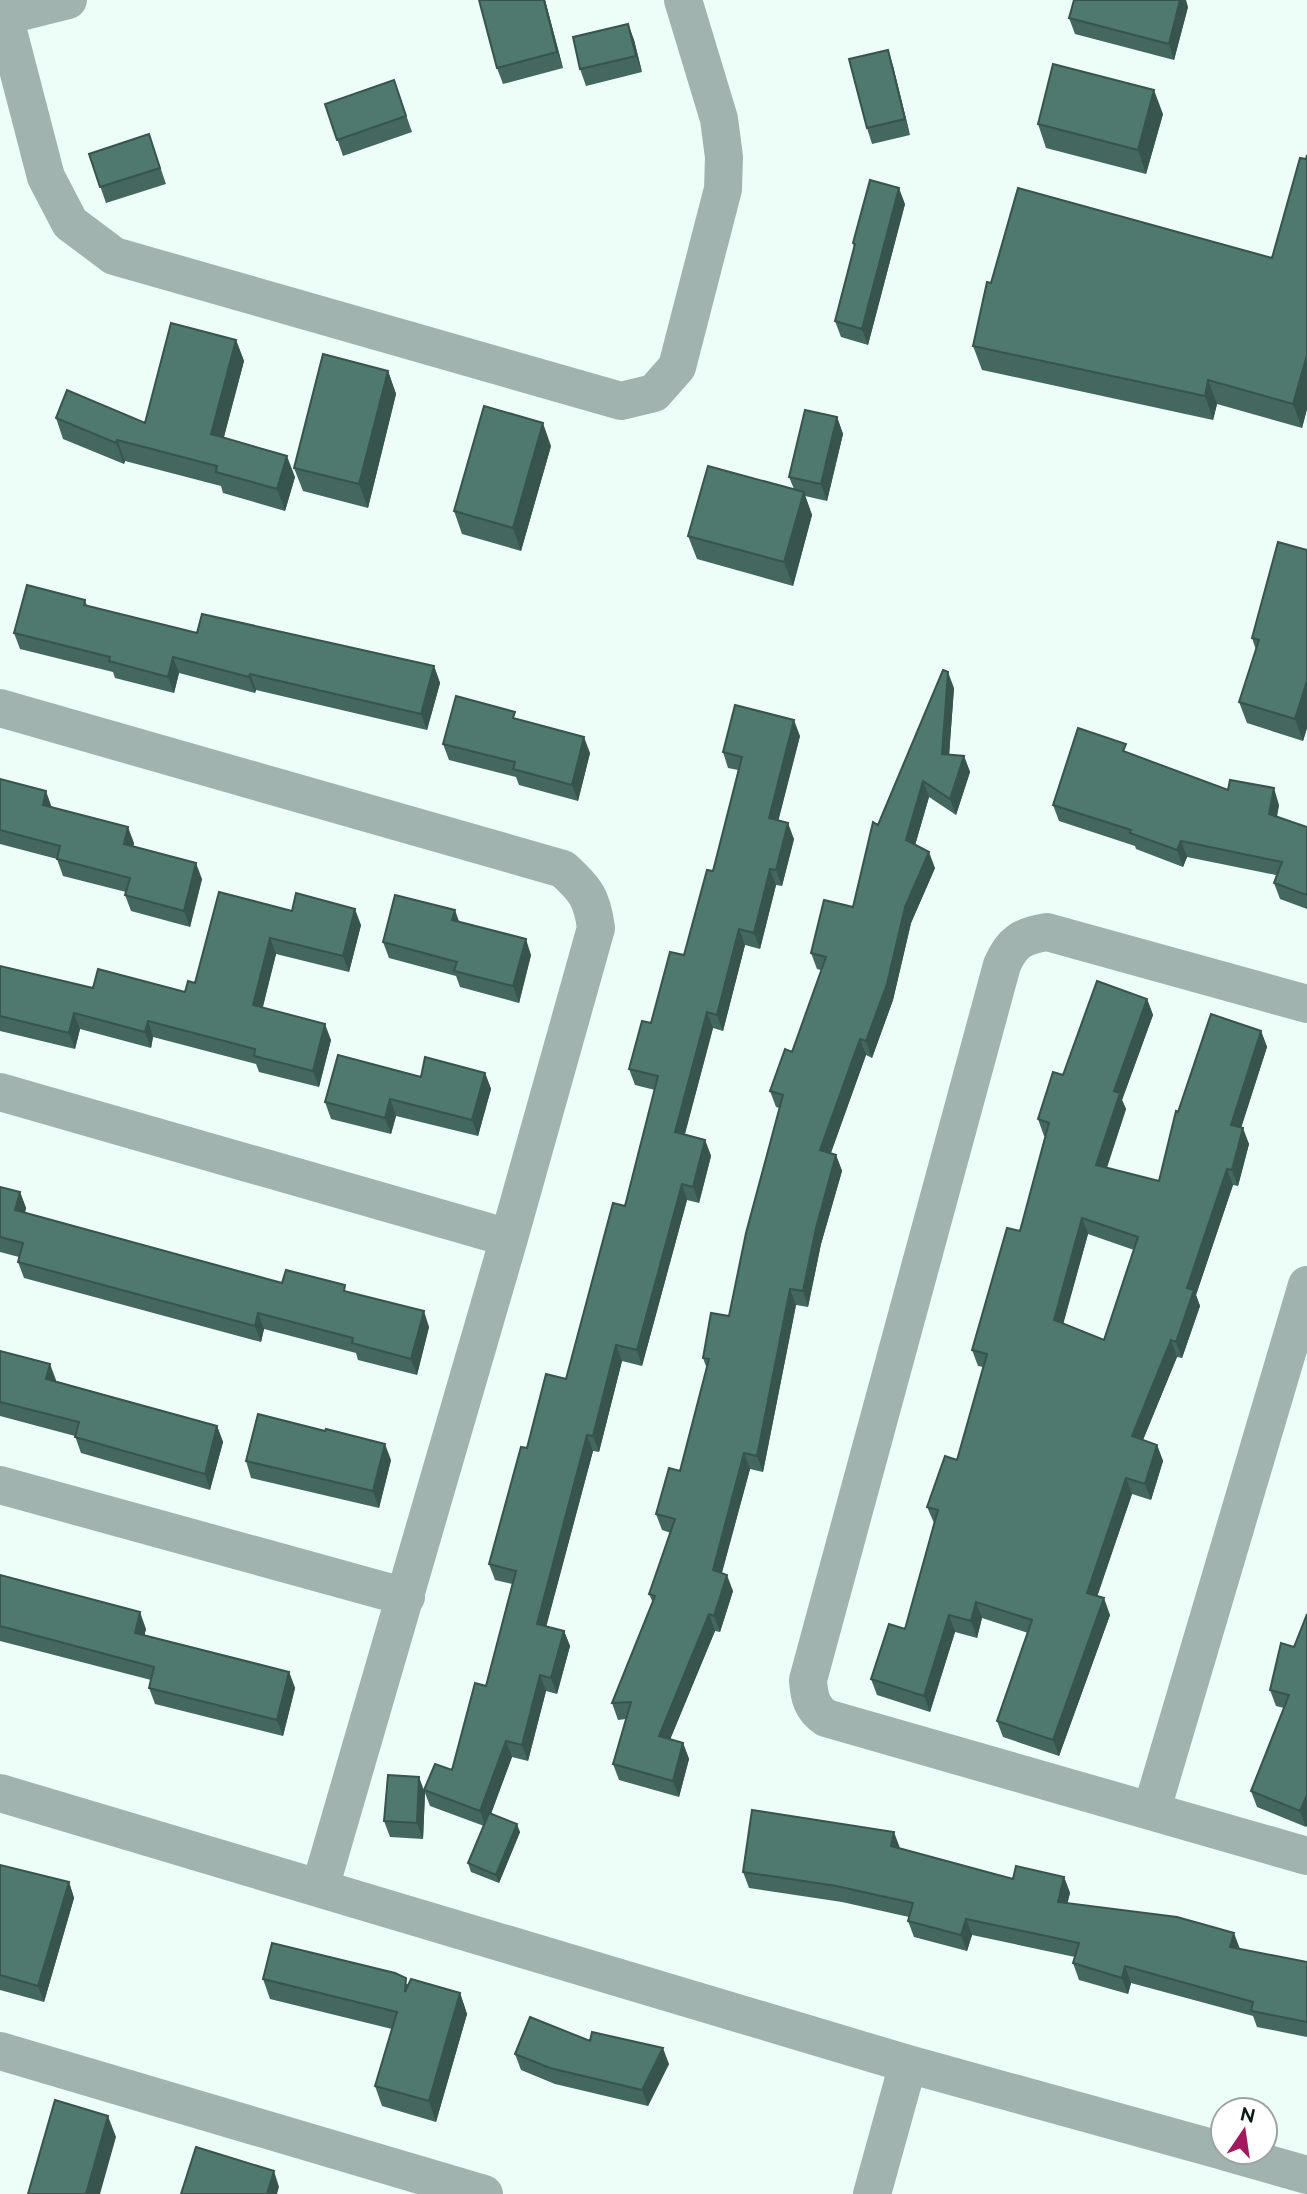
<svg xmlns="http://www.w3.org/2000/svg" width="1307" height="2194" viewBox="0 0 1307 2194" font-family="Raleway,sans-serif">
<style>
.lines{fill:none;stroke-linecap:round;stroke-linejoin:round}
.minor{stroke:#a0b3ae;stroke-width:38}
.wall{fill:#44675f;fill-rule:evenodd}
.shaded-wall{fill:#37544d}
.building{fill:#4f786e;stroke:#37544d;stroke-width:2;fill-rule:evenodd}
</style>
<rect width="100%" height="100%" fill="#edfef9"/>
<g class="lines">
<path class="minor" d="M0 0 46 177 70 223 114 256 621 401 654 393 677 367 723 189 724 157 719 119 683 0
M4 16 68 0
M0 708 563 869C586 890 592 898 596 928L509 1238 320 1888
M1307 1004 1047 932C1022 936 1012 942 1002 965L808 1680C809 1697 812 1709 826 1718L1307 1856
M0 1092 509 1238
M0 1485 406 1597
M0 1793 908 2064 1223 2151
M1152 1809 1307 1285
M0 2051 484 2194
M1226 2152 1307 2175
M872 2194 908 2064"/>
</g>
<path class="wall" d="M545 0 563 68 503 84 497 68Z
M1188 7 1174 60 1075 34 1069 18Z
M628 24 634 40 642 72 586 86 580 69Z
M893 66 910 135 872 144 867 128Z
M394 80 412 132 343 156 325 104Z
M1163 114 1146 174 1046 148 1038 124Z
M149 134 166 184 106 203 89 154Z
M1307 155V409L1302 428 1217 404 1213 420 982 370 973 346 991 283 1272 258Z
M905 204 868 345 841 337 835 321 854 248 853 243Z
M236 340 244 361 224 437 295 477 285 511 223 493 221 486 125 461 124 464 63 439 56 418 145 423Z
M388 371 396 394 368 508 303 491 294 468Z
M837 417 843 434 827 501 805 496 812 515 793 586 697 559 688 536 794 489 789 477Z
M551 446 521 551 462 534 454 511Z
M1307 550V728L1303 741 1247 723 1239 702 1256 650 1252 638Z
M85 600 87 606 197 633 434 666 440 683 427 730 256 690 255 693 179 673 174 693 115 678 113 672 20 649 14 633Z
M954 688 949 755 964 756 970 772 956 815 929 797 915 845 935 868 911 923 893 1000 872 1058 866 1055 831 1153 836 1155 842 1171 821 1244 808 1307 796 1305 763 1472 750 1469 722 1573 733 1591 720 1632 715 1631 670 1739 683 1743 689 1759 679 1797 619 1780 613 1764 626 1719 618 1720 612 1703 653 1603 649 1594 671 1533 662 1530 656 1514 680 1471 707 1369 703 1358 729 1316 780 1108 776 1107 770 1091 792 1052 821 970 817 969 811 953 853 907 878 825Z
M517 719 590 753 578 801 519 785 516 777 449 760 443 744Z
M800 736 778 820 794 839 782 886 776 885 760 949 745 945 723 1031 713 1028 685 1134 705 1140 711 1156 699 1203 687 1200 642 1366 622 1361 599 1452 593 1451 546 1626 564 1631 570 1646 557 1694 546 1691 528 1761 512 1757 491 1814 520 1832 499 1883 471 1872 468 1863 484 1826 430 1806 425 1793 423 1839 390 1837 384 1821 424 1790 452 1770 486 1686 512 1584 495 1580 489 1564 527 1448 566 1379 625 1206 655 1090 635 1085 629 1069 684 955 713 871 738 770 728 768 723 752Z
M1129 753 1228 790 1279 805 1277 817 1307 827V909L1280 899 1274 883 1276 875 1187 857 1183 867 1136 849 1135 846 1059 821 1053 805Z
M0 779 52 807 134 843 133 847 202 879 190 927 131 911 125 895 126 892 63 876 57 859 0 844Z
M292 911 361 925 349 972 276 954 263 1007 331 1040 319 1087 259 1072 256 1064 153 1037 151 1048 80 1029 75 1049 0 1031V966L93 988 185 992 195 983Z
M459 922 531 955 519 1003 460 987 456 976 389 958 383 942Z
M1147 999 1153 1015 1122 1100 1126 1109 1107 1168 1159 1181 1178 1112 1261 1031 1267 1047 1241 1127 1249 1144 1238 1186 1233 1185 1196 1295 1200 1306 1182 1358 1177 1357 1143 1440 1157 1445 1163 1461 1151 1500 1132 1494 1097 1596 1110 1615 1059 1756 1003 1737 997 1721 1028 1633 982 1618 977 1638 955 1632 930 1712 877 1695 871 1679 905 1629 934 1523 927 1507 957 1460 983 1367 978 1366 972 1350 1020 1231 1045 1136H1044L1038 1119 1063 1075ZM1088 1234 1134 1250 1104 1340 1063 1323Z
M485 1073 491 1089 478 1136 396 1116 391 1134 331 1119 325 1102 421 1077Z
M0 1187 20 1192 26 1208 25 1213 282 1283 347 1292 429 1327 417 1375 358 1360 356 1353 264 1329 261 1342 24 1278 18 1262 19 1257 0 1252Z
M0 1351 56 1380V1381L217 1426 223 1442 210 1490 81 1453 75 1436 0 1416Z
M391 1460 379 1508 251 1478 246 1461Z
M0 1575 146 1629 144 1636 289 1672 295 1688 283 1736 155 1704 149 1688 151 1680 0 1641Z
M1307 1614V1825L1306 1827 1257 1807 1251 1791 1284 1708 1276 1706 1270 1690 1294 1647Z
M900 1848 1013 1879 1064 1877 1070 1893 1067 1903 1240 1949 1307 1962V2037L1257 2027 1253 2016 1131 1983 1128 1994 1079 1980 1073 1963 1075 1957 972 1935 967 1951 914 1937 908 1921 909 1917 842 1902 749 1888 743 1872Z
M0 1865 69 1882 74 1898 44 2002 0 1990Z
M263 1979 409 1984 460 1993 467 2014 436 2122 382 2106 375 2086 392 2029 270 1999Z
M590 2041 669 2064 648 2106 555 2084 521 2070 515 2054Z"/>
<path class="shaded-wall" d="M544 0H545L563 68 557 52Z
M1180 0H1186L1188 7 1174 60 1169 44Z
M628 24 634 40 642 72 636 56Z
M888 50 893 66 910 135 905 119Z
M1154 90 1163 114 1146 174 1138 150Z
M899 188 905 204 868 345 862 329Z
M236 340 244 361 219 455 211 434Z
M1307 355V409L1302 428 1293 404Z
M388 371 396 394 368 508 359 484Z
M1208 380 1217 404 1213 420 1205 396Z
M837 417 843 434 827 501 821 484Z
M543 423 551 446 521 551 513 528Z
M117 440 125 461 124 464 116 443Z
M287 456 295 477 285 511 277 489Z
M804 492 812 515 793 586 784 562Z
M173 657 179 673 174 693 168 677Z
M434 666 440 683 427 730 421 714Z
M948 672 954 688 948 770 942 754Z
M250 674 256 690 255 693 249 677Z
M1307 681V728L1303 741 1295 719Z
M794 720 800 736 775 834 769 818Z
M584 737 590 753 578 801 572 785Z
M964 756 970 772 956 815 950 799Z
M923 781 929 797 912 856 906 840Z
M1274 788 1279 805 1274 830 1269 814Z
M46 791 52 808 43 805Z
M788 823 794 839 782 886 776 870Z
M128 827 134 843 130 860 124 844Z
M1181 841 1187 857 1183 867 1177 850Z
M929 852 935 868 911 923 893 1000 872 1058 866 1041 905 907Z
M196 863 202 879 190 927 184 911Z
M770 869 776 885 760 949 754 933Z
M355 909 361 925 349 972 343 956Z
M455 910 461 927 452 920Z
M739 929 745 945 723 1031 717 1015Z
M270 938 276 954 259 1021 253 1005Z
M526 939 531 955 519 1003 513 986Z
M1147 999 1153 1015 1122 1100 1126 1109 1102 1181 1096 1165 1114 1091Z
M707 1012 713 1028 681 1148 675 1132Z
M74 1013 80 1029 75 1049 69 1033Z
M148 1021 153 1037 151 1048 145 1032Z
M325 1024 331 1040 319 1087 313 1071Z
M1261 1031 1267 1047 1237 1141 1231 1125Z
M860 1039 866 1055 826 1166 820 1150Z
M485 1073 491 1089 478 1136 472 1120Z
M390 1099 396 1116 391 1134 385 1118Z
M1243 1128 1249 1144 1238 1186 1232 1170Z
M705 1140 711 1156 699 1203 693 1187Z
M836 1155 842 1171 821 1244 808 1307 803 1291 816 1228Z
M1227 1169 1233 1185 1196 1295 1200 1306 1182 1358 1176 1342 1187 1288Z
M682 1184 687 1200 642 1366 637 1350Z
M20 1192 26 1208 21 1226 15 1210Z
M1082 1218 1088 1234 1060 1336 1054 1320Z
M790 1289 796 1305 763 1472 757 1456Z
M424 1311 429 1327 417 1375 411 1359Z
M258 1313 264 1329 261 1342 255 1326Z
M1171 1340 1177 1357 1138 1452 1132 1436Z
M616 1345 622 1361 599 1452 593 1436Z
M50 1364 56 1380 52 1395 46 1379Z
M217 1426 223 1442 210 1490 205 1474Z
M587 1435 593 1451 543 1639 537 1624Z
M385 1444 391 1460 379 1508 373 1491Z
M1157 1445 1163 1461 1151 1500 1145 1484Z
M744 1453 750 1469 718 1586 713 1570Z
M1126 1478 1132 1494 1093 1609 1087 1593Z
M727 1575 733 1591 720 1632 714 1616Z
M1104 1598 1110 1615 1059 1756 1053 1740Z
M976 1602 982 1618 977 1638 971 1621Z
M140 1612 146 1629 141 1649 135 1633Z
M709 1614 715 1631 665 1752 659 1736Z
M949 1615 955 1632 930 1712 924 1696Z
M564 1631 570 1646 557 1694 551 1678Z
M289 1672 295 1688 283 1736 277 1720Z
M540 1675 546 1691 528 1761 522 1745Z
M506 1741 512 1757 486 1827 480 1811Z
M683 1743 689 1759 679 1797 673 1781Z
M419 1777 425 1793 423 1839 417 1823Z
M1307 1795V1825L1306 1827 1300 1811Z
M517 1824 520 1832 499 1883 496 1875Z
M894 1832 900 1848 891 1846Z
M1064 1877 1070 1893 1064 1918 1058 1902Z
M69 1882 74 1898 44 2002 38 1986Z
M966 1919 972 1935 967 1951 961 1935Z
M1234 1933 1240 1949 1230 1947Z
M1125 1966 1131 1983 1128 1994 1122 1978Z
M460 1993 467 2014 436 2122 429 2101Z
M663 2048 669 2064 648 2106 642 2090Z
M108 2116 116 2137 100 2194H86Z
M274 2171 279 2187 277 2194H267Z"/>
<path class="building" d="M479 0H544L557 52 497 68Z
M1074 0H1180L1169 44 1069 18Z
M628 24 636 56 580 69 573 37Z
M888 50 905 119 867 128 849 59Z
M1053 64 1154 90 1138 150 1038 124Z
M394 80 406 116 337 140 325 104Z
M149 134 160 168 100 187 89 154Z
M1307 155V355L1293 404 1208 380 1205 396 973 346 987 282 991 283 1018 188 1272 258 1300 158 1306 159Z
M870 180 899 188 862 329 835 321 855 244 853 243Z
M171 323 236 340 211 434 287 456 277 489 216 472 217 466 117 440 116 443 56 418 67 390 145 423Z
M323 354 388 371 359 484 294 468Z
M484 406 543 423 513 528 454 511Z
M805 410 837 417 821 484 789 477Z
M708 466 804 492 784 562 688 536Z
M1278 542 1307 550V681L1295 719 1239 702 1259 640 1252 638Z
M27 585 85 600 84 605 197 633 202 614 434 666 421 714 250 674 249 677 173 657 168 677 109 661 110 657 14 633Z
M943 670 948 672 942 754 964 756 950 799 923 781 906 840 929 852 905 907 887 984 866 1041 860 1039 820 1150 836 1155 816 1228 803 1291 790 1289 757 1456 744 1453 713 1570 727 1575 714 1616 709 1614 659 1736 683 1743 673 1781 613 1764 631 1702 612 1703 655 1596 649 1594 675 1519 656 1514 669 1468 680 1471 709 1359 703 1358 711 1313 729 1316 746 1233 783 1095 770 1091 785 1049 792 1052 826 957 811 953 824 900 853 907 873 822 878 825Z
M456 696 515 712 513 718 584 737 572 785 513 769 515 762 443 744Z
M735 705 794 720 769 818 788 823 776 870 770 869 754 933 739 929 717 1015 707 1012 675 1132 705 1140 693 1187 682 1184 637 1350 616 1345 593 1436 587 1435 537 1624 564 1631 551 1678 540 1675 522 1745 506 1741 480 1811 424 1790 435 1764 452 1770 475 1683 486 1686 516 1571 489 1564 521 1447 527 1448 546 1374 566 1379 613 1203 625 1206 658 1076 629 1069 642 1021 651 1023 670 952 684 955 707 870 713 871 742 757 723 752Z
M1078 728 1126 744 1123 751 1228 790 1230 780 1274 788 1269 814 1307 827V895L1274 883 1282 862 1181 841 1177 850 1130 833 1131 830 1053 805Z
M0 779 46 791 43 805 128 827 124 844 196 863 184 911 125 895 130 878 57 859 60 846 0 830Z
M219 892 292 911 296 893 355 909 343 956 270 938 253 1005 325 1024 313 1071 254 1056 255 1049 148 1021 145 1032 74 1013 69 1033 0 1016V966L93 988 98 969 185 992 188 981 195 983Z
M395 895 455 910 452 920 526 939 513 986 454 971 457 962 383 942Z
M1097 981 1147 999 1114 1091 1120 1093 1096 1165 1159 1181 1176 1111 1178 1112 1211 1014 1261 1031 1231 1125 1243 1128 1232 1170 1227 1169 1187 1288 1194 1290 1176 1342 1171 1340 1132 1436 1157 1445 1145 1484 1126 1478 1087 1593 1104 1598 1053 1740 997 1721 1032 1620 976 1602 971 1621 949 1615 924 1696 871 1679 889 1624 905 1629 938 1510 927 1507 945 1456 957 1460 987 1354 972 1350 1007 1228 1020 1231 1049 1123 1038 1119 1053 1072 1063 1075ZM1082 1218 1138 1237 1104 1340 1054 1320Z
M338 1055 421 1077 425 1057 485 1073 472 1120 390 1099 385 1118 325 1102Z
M0 1187 20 1192 15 1210 282 1283 286 1270 345 1285 344 1291 424 1311 411 1359 352 1343 353 1338 258 1313 255 1326 18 1262 23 1243 0 1237Z
M0 1351 50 1364 46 1379 217 1426 205 1474 75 1437 79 1422 0 1402Z
M258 1414 325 1431 326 1429 385 1444 373 1491 246 1461Z
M0 1575 140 1612 135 1633 289 1672 277 1720 149 1688 154 1667 0 1626Z
M1307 1614V1795L1300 1811 1251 1791 1289 1695 1270 1690 1281 1643 1294 1647Z
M388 1775 419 1777 417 1823 384 1821Z
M752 1810 894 1832 891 1846 1013 1879 1016 1866 1064 1877 1058 1902 1177 1917 1234 1933 1230 1947 1307 1962V2022L1251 2011 1253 2002 1125 1966 1122 1978 1073 1963 1079 1943 966 1919 961 1935 908 1921 913 1903 836 1886 743 1872Z
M489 1813 517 1824 496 1875 468 1863Z
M0 1865 69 1882 38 1986 0 1975Z
M272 1943 395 1973 406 1978 405 1992 411 1979 460 1993 429 2101 375 2086 397 2012 263 1979Z
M530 2017 590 2041 592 2032 663 2048 642 2090 550 2068 515 2054Z
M55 2100 108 2116 86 2194H28Z
M196 2147 274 2171 267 2194H181Z"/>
<g transform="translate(1244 2131) rotate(13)"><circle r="33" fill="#ffffff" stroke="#9da4a3" stroke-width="2"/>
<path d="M0-5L12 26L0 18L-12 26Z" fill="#a4195e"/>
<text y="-10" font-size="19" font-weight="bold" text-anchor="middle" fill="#0b1c18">N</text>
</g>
</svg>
